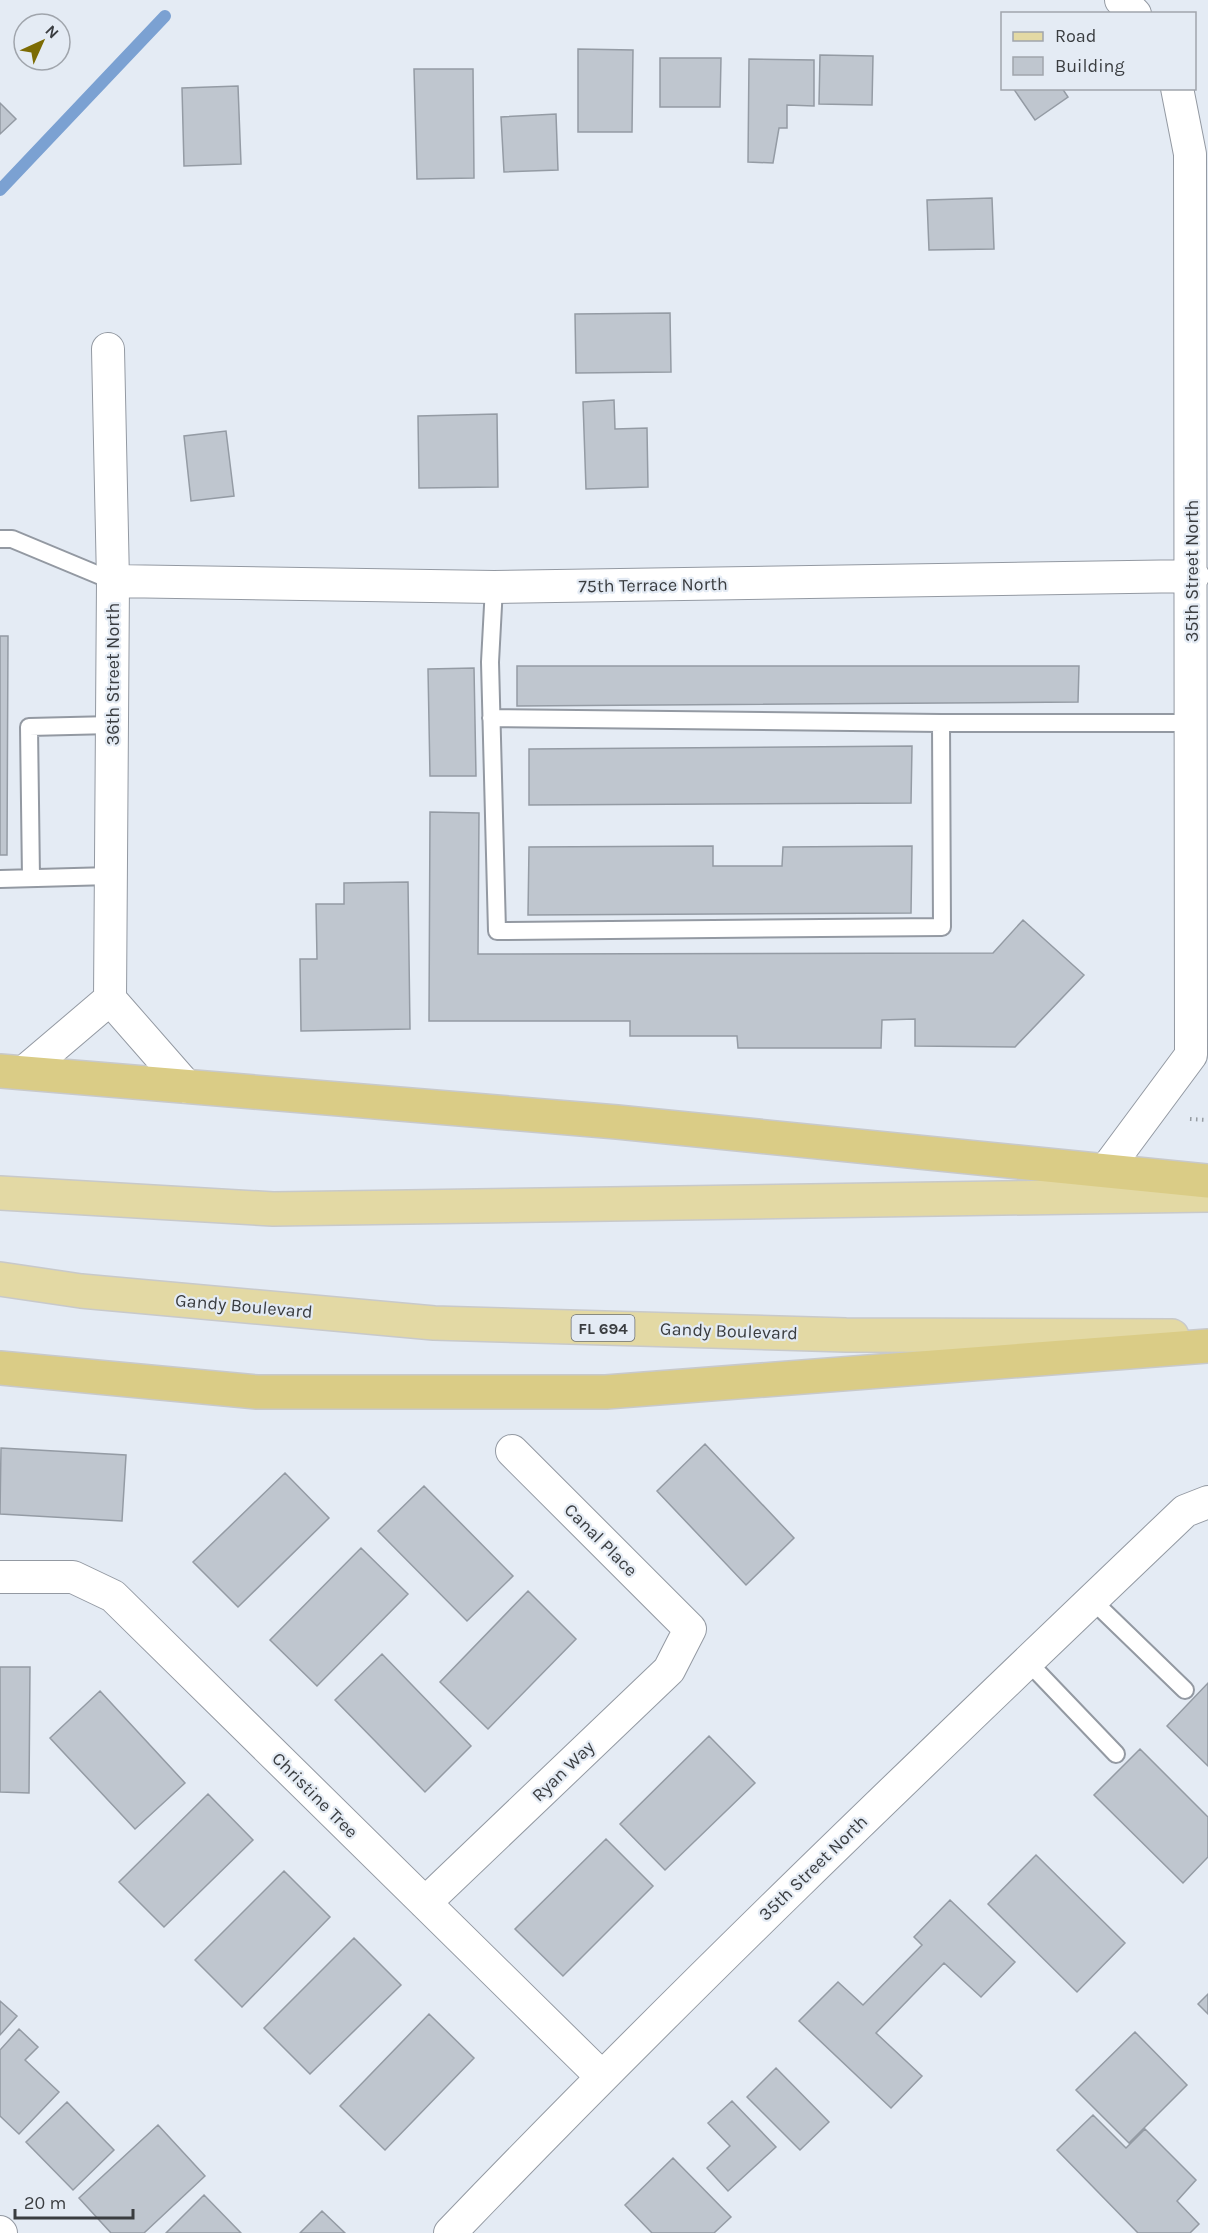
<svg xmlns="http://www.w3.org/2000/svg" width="1208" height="2233" viewBox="0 0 1208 2233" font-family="Karla,sans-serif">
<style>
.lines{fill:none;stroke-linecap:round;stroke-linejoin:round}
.stream{stroke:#7ba1d2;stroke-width:12}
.building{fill:#bfc6cf;stroke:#949ba4;stroke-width:1.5}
.service-casing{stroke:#9399a2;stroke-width:20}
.minor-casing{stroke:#9399a2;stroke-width:34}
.primary-casing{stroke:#c8c9ca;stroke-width:36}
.trunk-casing{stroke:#c8c9ca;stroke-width:36}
.path{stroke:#969ca2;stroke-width:4;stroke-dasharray:1.5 4.5;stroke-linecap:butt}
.service{stroke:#fff;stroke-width:16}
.minor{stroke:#fff;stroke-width:32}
.primary{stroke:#e3d9a4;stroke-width:33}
.trunk{stroke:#dacc86;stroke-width:33}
.labels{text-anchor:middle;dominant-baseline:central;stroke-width:4.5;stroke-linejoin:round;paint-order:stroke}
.shield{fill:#e4ebf4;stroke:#6d7176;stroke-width:1.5}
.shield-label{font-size:16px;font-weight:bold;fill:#3a3d40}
.street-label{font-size:18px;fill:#3a3d40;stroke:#e4ebf4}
</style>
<rect width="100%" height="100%" fill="#e4ebf4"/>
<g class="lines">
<path class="stream" d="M0 190 165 16"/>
</g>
<path class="building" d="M578 49 633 50 632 132H578Z
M820 55 873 56 872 105 819 104Z
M660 58H721L720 107H660Z
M749 59 814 60V106L787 105V128H779L773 163 748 162Z
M414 69H473L474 178 417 179Z
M238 86 241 164 184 166 182 88Z
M1013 88H1062L1068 97 1035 120Z
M0 103 16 119 0 134Z
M556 114 558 170 504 172 501 117Z
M992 198 994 249 929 250 927 200Z
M670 313 671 372 576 373 575 314Z
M614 400 615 429 647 428 648 487 586 489 583 402Z
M497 414 498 487 419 488 418 416Z
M226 431 234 496 191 501 184 436Z
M0 636H8L7 855H0Z
M517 666H1079L1078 702 517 706Z
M474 668 476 776H430L428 669Z
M912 746 911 803 529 805V749Z
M430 812 479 813 478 954 993 953 1023 920 1084 975 1015 1047 915 1046V1019L882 1020 881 1048H738L737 1036H630V1021H429Z
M713 846V866H782L783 847 912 846 911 913 528 915 529 847Z
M408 882 410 1029 301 1031 300 959H317L316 904H344V883Z
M705 1444 794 1538 746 1585 657 1491Z
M1 1448 126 1455 122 1521 0 1514Z
M285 1473 329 1518 238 1607 193 1562Z
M424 1486 513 1576 467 1621 378 1531Z
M361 1548 408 1594 317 1686 270 1640Z
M528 1591 576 1639 488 1729 440 1682Z
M382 1654 471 1746 425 1792 335 1700Z
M0 1667H30L29 1793 0 1792Z
M1208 1683V1766L1167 1726Z
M100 1691 185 1783 135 1829 50 1738Z
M709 1736 755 1783 665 1870 620 1824Z
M1140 1749 1208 1817V1857L1183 1883 1094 1795Z
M208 1794 253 1840 164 1927 119 1882Z
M606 1839 653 1886 563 1976 515 1929Z
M1036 1855 1125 1943 1077 1992 988 1904Z
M284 1871 330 1917 242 2007 195 1960Z
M950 1900 1015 1962 981 1997 944 1963 876 2033 922 2076 891 2108 799 2021 838 1982 863 2005 922 1945 914 1937Z
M354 1938 401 1985 310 2074 264 2028Z
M1208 1994V2014L1198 2004Z
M0 2001 17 2016 0 2035Z
M429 2014 474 2058 385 2150 340 2106Z
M19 2029 38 2047 25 2060 59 2092 19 2134 0 2116V2050Z
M1135 2032 1187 2085 1129 2143 1076 2090Z
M776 2068 829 2122 800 2150 747 2097Z
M732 2101 776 2147 728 2191 707 2168 730 2146 708 2123Z
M67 2102 114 2150 73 2190 26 2142Z
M1093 2115 1126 2148 1145 2129 1196 2180 1177 2201 1199 2224 1190 2233H1138L1057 2150Z
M158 2125 205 2176 144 2233H111L79 2198Z
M673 2158 731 2217 714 2233H652L625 2205Z
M204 2195 241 2233H166Z
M322 2211 345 2233H300Z"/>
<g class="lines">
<defs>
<path id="service" d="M0 539H12L113 581
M494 587 490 662 497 931 942 927 941 723H1192
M491 718 941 723
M31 878 29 727 112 725
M0 879 111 876
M1092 1600 1185 1690
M1028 1662 1116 1754"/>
<path id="minor" d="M1121 0 1135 14
M113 581 494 587 1193 576
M110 999 187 1087
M23 1073 110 999 113 581 108 349
M1105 1171 1191 1055 1190 154 1177 88
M0 1577H73L113 1596 601 2076
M425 1903 669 1670 690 1629 512 1451
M0 2232 1 2233
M450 2233C688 1985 937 1748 1185 1511L1208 1502"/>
<path id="primary" d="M0 1193 273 1209 1208 1195
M0 1279 81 1291 434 1323 846 1335 1172 1336"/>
<path id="trunk" d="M0 1071 617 1122 1208 1181
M0 1368 257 1392H606L1208 1346"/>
</defs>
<use href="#service" class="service-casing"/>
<use href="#minor" class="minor-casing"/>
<use href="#primary" class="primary-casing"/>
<use href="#trunk" class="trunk-casing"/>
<path class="path" d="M1190 1119 1208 1120"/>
<use href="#service" class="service"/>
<use href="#minor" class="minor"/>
<use href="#primary" class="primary"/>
<use href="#trunk" class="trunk"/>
</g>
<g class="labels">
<rect class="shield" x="571.5" y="1315" width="63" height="26" rx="4.5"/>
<g class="shield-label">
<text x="603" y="1328">FL 694</text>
</g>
<g class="street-label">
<text transform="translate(1192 571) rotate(-90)">35th Street North</text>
<text transform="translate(653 585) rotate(-1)">75th Terrace North</text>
<text transform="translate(113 674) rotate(-90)">36th Street North</text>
<text transform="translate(244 1306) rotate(5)">Gandy Boulevard</text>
<text transform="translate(729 1331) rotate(2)">Gandy Boulevard</text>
<text transform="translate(601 1540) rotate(45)">Canal Place</text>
<text transform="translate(563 1771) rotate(-44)">Ryan Way</text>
<text transform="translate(315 1795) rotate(45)">Christine Tree</text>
<text transform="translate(813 1868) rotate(-44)">35th Street North</text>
</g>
</g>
<rect x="1001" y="12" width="195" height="78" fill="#e4ebf4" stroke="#a0a5ac" stroke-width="1.5"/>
<rect x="1013" y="32" width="30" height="9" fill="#e3d9a4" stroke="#a0a5ac" stroke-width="1.5"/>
<text x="1055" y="42" font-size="18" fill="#3a3d40">Road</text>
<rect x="1013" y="57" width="30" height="18" fill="#bfc6cf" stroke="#a0a5ac" stroke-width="1.5"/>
<text x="1055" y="72" font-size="18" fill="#3a3d40">Building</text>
<g transform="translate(42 42) rotate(45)"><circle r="28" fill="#e4ebf4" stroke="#a0a5ac" stroke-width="1.5"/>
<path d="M0-4.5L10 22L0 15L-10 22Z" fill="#7c6b03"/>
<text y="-9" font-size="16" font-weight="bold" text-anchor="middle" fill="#3a3d40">N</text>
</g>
<path d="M15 2209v9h118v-9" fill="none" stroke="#3a3d40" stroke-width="3"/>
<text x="24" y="2209" font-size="18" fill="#3a3d40" stroke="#e4ebf4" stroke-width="4.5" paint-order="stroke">20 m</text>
</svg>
